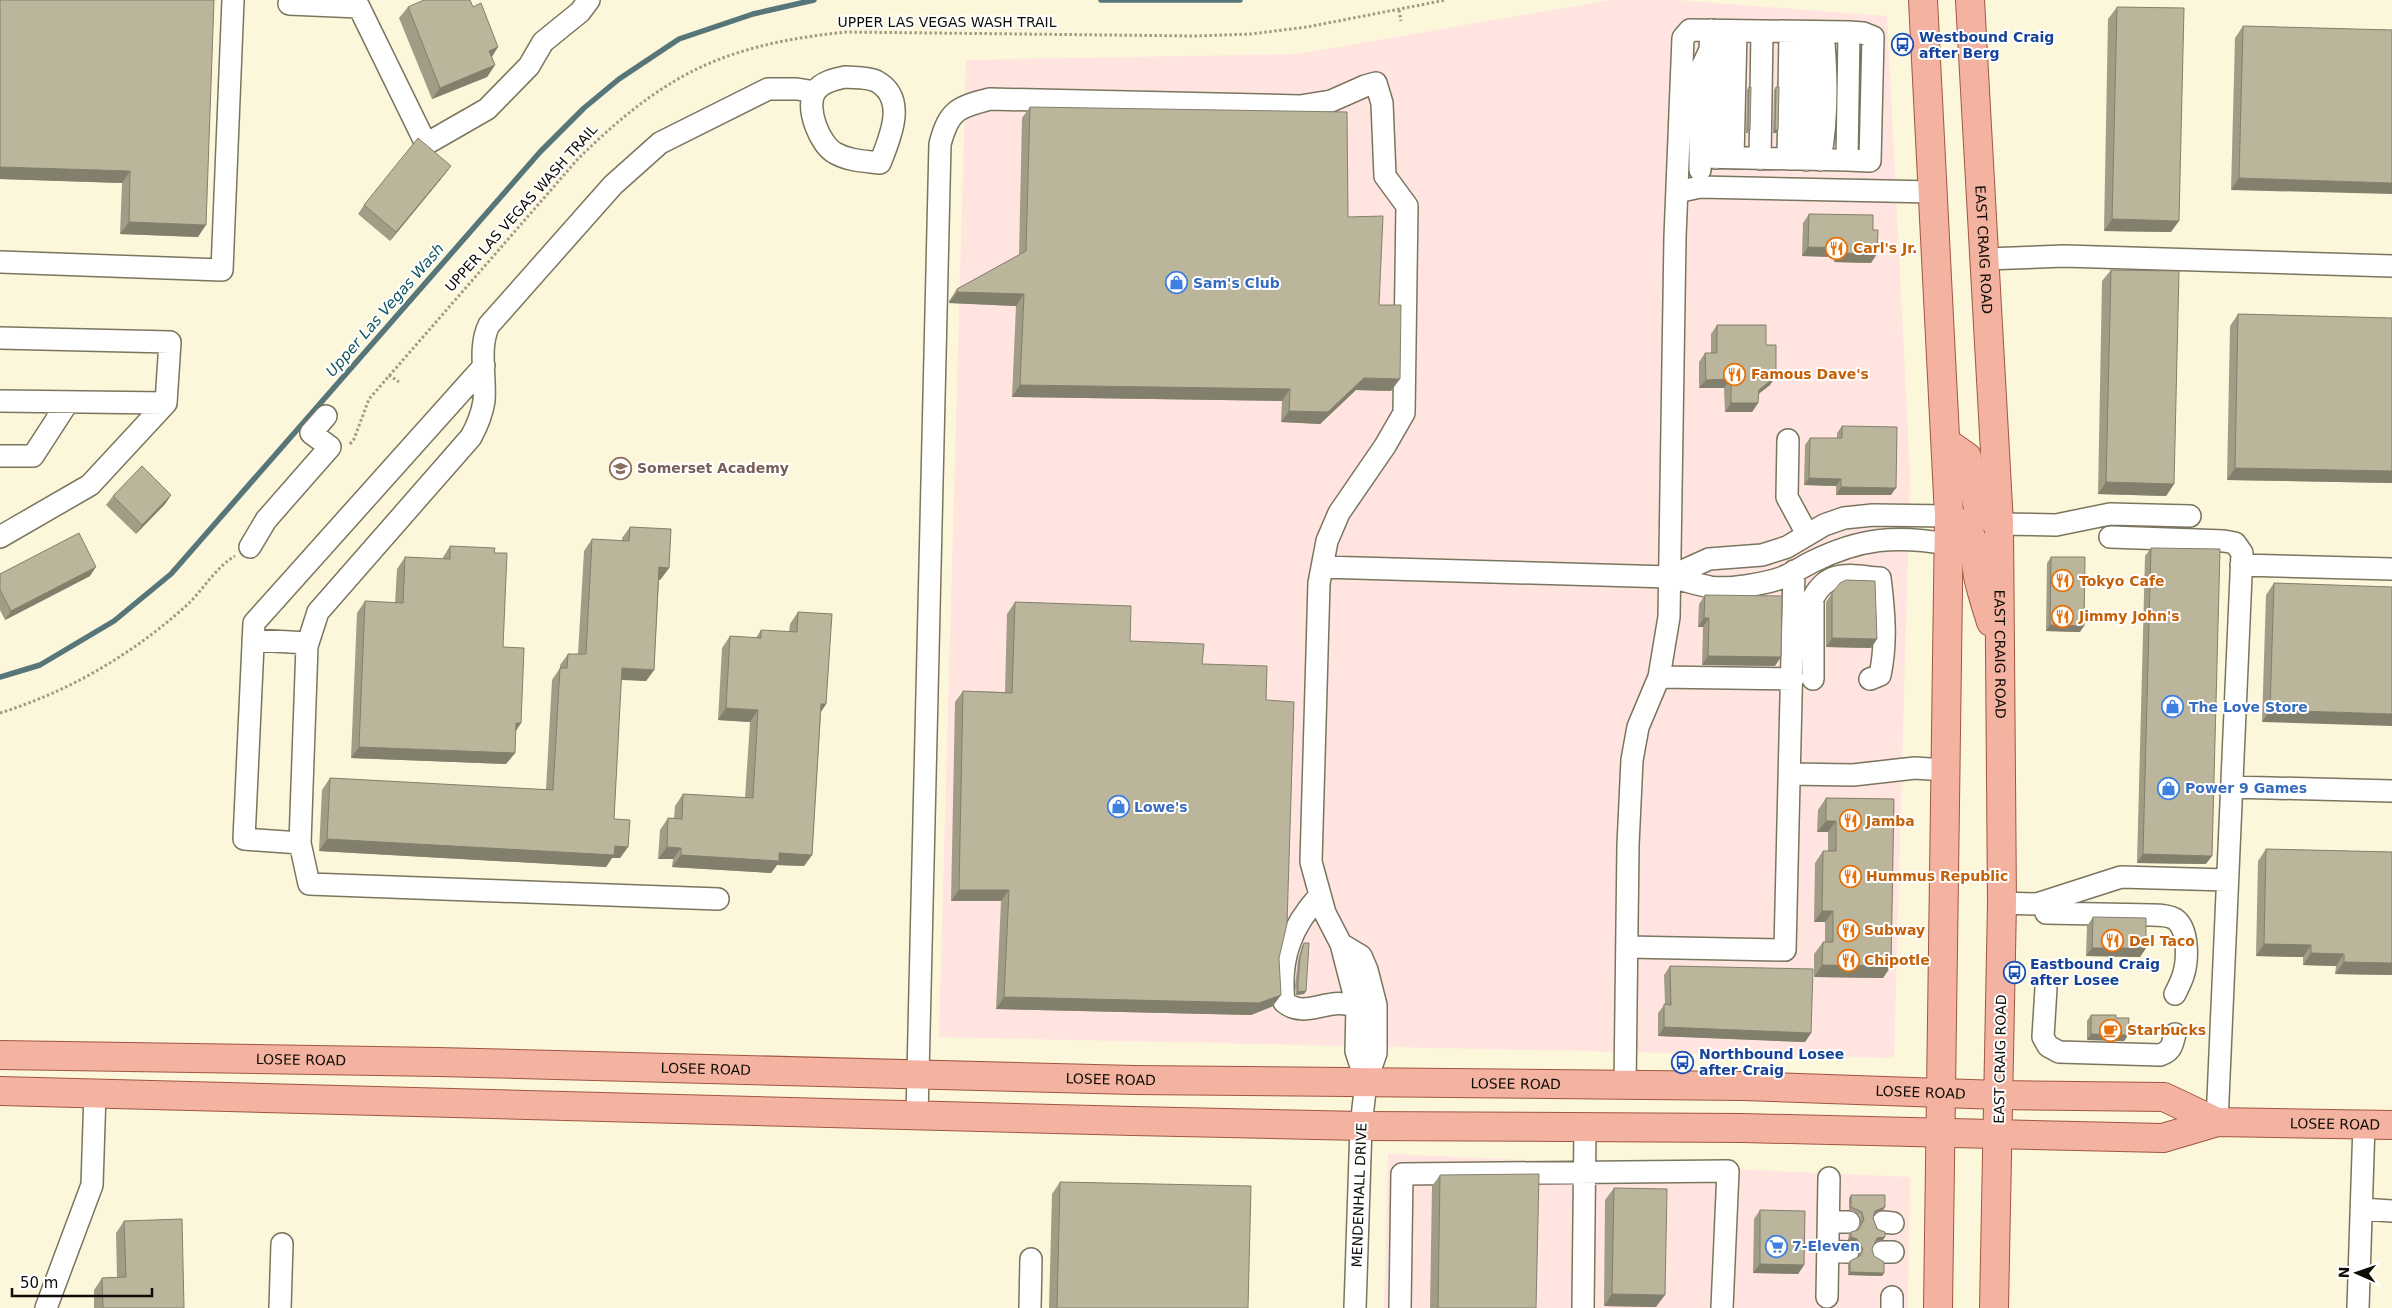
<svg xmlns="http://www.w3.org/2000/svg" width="2392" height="1308" viewBox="0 0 2392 1308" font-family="'DejaVu Sans',sans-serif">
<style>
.commercial{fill:#ffe4e0}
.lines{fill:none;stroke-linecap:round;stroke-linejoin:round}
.stream{stroke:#56767a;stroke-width:5.5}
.minor-casing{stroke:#7a755e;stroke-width:24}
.major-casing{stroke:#9f5740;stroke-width:30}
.path{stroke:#a09b88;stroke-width:3;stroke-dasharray:2.5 2.5;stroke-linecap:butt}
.minor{stroke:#fff;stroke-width:21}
.major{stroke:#f4b2a0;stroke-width:28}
.wall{fill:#a19c86}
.shaded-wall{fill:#837f6d}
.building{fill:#bbb59c;stroke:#837f6d}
.labels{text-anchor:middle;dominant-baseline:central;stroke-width:4;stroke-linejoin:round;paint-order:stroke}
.street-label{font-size:14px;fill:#0e0c05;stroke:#fff}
.transit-label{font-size:14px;font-weight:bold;fill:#164399;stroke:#fff;text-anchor:start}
.food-label{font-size:14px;font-weight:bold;fill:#c56008;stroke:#fff;text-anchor:start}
.shop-label{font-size:14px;font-weight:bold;fill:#366cbe;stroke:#fff;text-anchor:start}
.education-label{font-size:14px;font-weight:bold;fill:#785e54;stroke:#fff;text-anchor:start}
.water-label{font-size:15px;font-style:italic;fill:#125560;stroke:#fff}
</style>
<rect width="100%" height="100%" fill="#fcf6db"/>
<path class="commercial" d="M1610 0H1676L1887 16 1910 475 1894 1058 939 1037 966 60 1298 54Z
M1388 1154 1910 1177 1908 1308H1384Z"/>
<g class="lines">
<path class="stream" d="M1101 0H1240
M0 677 40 665 114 621 171 574 540 152 584 108 619 79 679 39 753 14 814 0"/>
<defs>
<path id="minor" d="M289 4 359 7 426 144 487 109 529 66 543 42 580 12 589 0
M845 77C855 78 867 77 876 81 908 98 890 138 880 163 865 161 849 161 835 153 820 145 805 108 815 92 821 82 835 79 845 77Z
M1716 158 1719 38
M1733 158 1736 31
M1760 159 1762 32
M1788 159 1790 32
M1806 160 1808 32
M1820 160C1828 118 1827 74 1823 32
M1847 160 1870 161 1873 37 1863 33 1849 32
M1700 170V71L1710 50 1711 30
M1677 192 1700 187 1933 192
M1985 259 2064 256 2392 266
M0 262 222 270 233 0
M0 338 170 342 166 403 90 485 0 537
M0 401 166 403
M1788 440 1787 497 1807 534
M0 456H33L68 402
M1999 524 2056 525 2110 514 2190 516
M2110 537 2224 541 2235 543 2242 553 2217 1122
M250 547 266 520 330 447 311 433 326 416
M2241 565 2392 569
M1322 567 1669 577C1683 580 1696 584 1710 587 1728 590 1764 584 1781 578 1792 574 1802 567 1812 562 1860 538 1896 535 1948 544
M1669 577 1709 559 1762 555 1787 547 1824 525 1844 518 1873 515 1949 516
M253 640 308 643
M1659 677 1793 679
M1813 679V598C1829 568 1851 576 1880 578 1884 610 1887 643 1880 675L1870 679
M1790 774 1853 775 1915 768 1944 770
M2232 787 2392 791
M300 843 244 839 254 623 484 366
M1320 895C1291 927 1279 958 1284 1002 1300 1015 1315 1006 1333 1004 1341 1002 1349 1005 1357 1006
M718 899 309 884 300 843 307 646 318 612 471 437C477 426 482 414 484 401 486 376 478 347 489 325L613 185 660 143 768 89H797L815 92
M2002 903 2037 904 2121 877 2227 880
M2046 913 2152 915C2159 915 2168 915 2175 919 2189 929 2188 961 2183 976 2181 982 2178 988 2175 994
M1341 944 1361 956 1367 970 1376 1005V1053L1366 1082 1361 1126 1355 1308
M1627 947 1785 950 1794 571
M2046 988 2043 1037 2048 1046 2059 1052 2160 1055C2172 1051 2172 1045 2175 1034
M1625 1086 1628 845 1632 760 1638 727 1659 677 1669 617 1675 237 1683 38 1690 30 1849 32 1847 160 1700 157
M917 1116 940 144C949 110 958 107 990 99L1300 106 1331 101 1365 86 1376 83 1382 103 1385 176 1407 206 1404 413 1385 446 1339 513 1327 541 1319 583 1311 862 1325 913 1341 944 1357 1006 1356 1051 1366 1082
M2362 1209 2392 1211
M1829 1222H1849
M1883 1222 1893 1223
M1828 1251 1848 1252
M1882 1252H1893
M1827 1297 1829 1178
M46 1308 92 1185 95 1093
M280 1308 282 1244
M1030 1308 1031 1259
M1400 1308 1402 1174 1728 1171 1722 1308
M1583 1308 1585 1128
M1892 1308V1297
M2358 1308 2364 1124"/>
<g id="major">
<path d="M1923 0 1949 516 1938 1308"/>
<path id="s1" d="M1970 0 1999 524 2002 903 1994 1308"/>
<path d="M1946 442 1967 457 1978 508 1999 524"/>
<path d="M1949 516C1980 537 1972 542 1978 576 1981 591 1986 606 1991 622"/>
<path id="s2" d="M0 1055 438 1062 1134 1080 1743 1086 1999 1095 2164 1097 2217 1122"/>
<path id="s3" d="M0 1091 1133 1121 1361 1126 1742 1128 2163 1138 2217 1122 2392 1125"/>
</g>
</defs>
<use href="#minor" class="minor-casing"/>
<use href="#major" class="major-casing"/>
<path class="path" d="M1399 10 1401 21
M389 375 399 382
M350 444 354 439 369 399 577 160C613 124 654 89 701 67 746 46 797 37 846 32L1195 36 1251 34 1307 27 1446 0
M0 713C70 691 133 654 187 605 203 590 216 567 235 556"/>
<use href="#minor" class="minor"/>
<use href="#major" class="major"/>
</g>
<path class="wall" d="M0 0 198 237 120 234 122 183 0 179Z
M408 7H473L498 47 492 57 495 65 487 77 432 99 399 18Z
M2117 7 2171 232 2104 231 2108 19Z
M2243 26 2392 30 2231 190 2235 38Z
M1749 87 1748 133H1746L1747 90Z
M1776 87V133H1773L1774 90Z
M1030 107 1348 217 1379 305 1391 391 1356 390 1320 424 1281 422 1282 401 1012 397 1016 306 949 303V301L957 289 1019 255 1022 118Z
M445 174 390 241 358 214 364 205Z
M1809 214 1871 263 1834 262V257L1802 256 1803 223Z
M2111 270 2174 484 2166 496 2098 494 2102 281Z
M2238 314 2392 318V483L2227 480 2230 326Z
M1717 325 1766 345 1770 385 1758 394V403L1752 412H1725L1724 388H1699V362L1705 353H1711V334Z
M1842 426 1891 495H1836V486L1804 485 1805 445 1810 438H1837V433Z
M171 495 165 504 136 534 106 505 113 496Z
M630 527 669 568 660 580H659L654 670 646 681 621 680 614 819 628 847 620 858H612L606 867 319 851 322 790 330 778 546 790 552 680 560 668V665L568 654H578L584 551 592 539 622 541V538Z
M450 546 494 553 503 647 521 723 515 732V753L506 764 351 758 357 613 365 601 395 603 397 569 405 557 442 559Z
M2151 548 2206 864 2137 863 2145 556Z
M2051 557 2080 632 2046 631 2047 563Z
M0 574 90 576 5 620 0 610Z
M2274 583 2392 587 2262 722 2266 595Z
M1832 593 1877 639 1871 648 1826 647V602Z
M1705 595 1775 666 1702 665 1703 627H1698L1699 604Z
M1015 602 1130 641 1202 664 1266 700 1279 958 1273 1006 1251 1015 996 1009 1001 901H951L955 702 963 691 1005 692 1007 614Z
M798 612 826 704 821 712 812 855 804 866 777 865 771 873 672 867 673 859H658L660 830 668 818H674L675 806 683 794 745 798 750 722 718 720 722 648 730 636 756 638 761 630 789 632 790 624Z
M1826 798 1894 799 1891 966 1883 978 1814 977V954L1823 942H1825V922H1814L1815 863 1823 851H1828V832H1817L1818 810Z
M2266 849 2392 852V975L2335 974 2336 966 2303 965V957L2256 956 2258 861Z
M2093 917 2146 948 2140 957 2086 956 2087 926Z
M1304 943 1306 991 1304 994 1296 995 1295 986 1298 960 1302 946Z
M1670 966 1811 1033 1805 1042 1658 1036V1013L1665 1004 1664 975Z
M2091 1015 2116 1018 2128 1035 2124 1041 2087 1040V1021Z
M1440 1175 1536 1308H1430L1432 1186Z
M1060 1182 1248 1308H1049L1052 1194Z
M1614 1188 1656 1307 1604 1306 1605 1200Z
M1851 1195 1885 1207 1883 1210 1874 1214 1873 1218 1883 1240 1876 1241 1872 1249 1874 1256 1884 1273 1882 1276 1848 1275V1264L1850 1261 1859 1257 1860 1252 1855 1242 1848 1240 1849 1234 1851 1232 1857 1230 1861 1222 1860 1215 1849 1210V1198Z
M1760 1210 1804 1265 1798 1274 1753 1273 1754 1219Z
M124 1221 184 1308H94V1290L102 1278 117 1277 116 1233Z"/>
<path class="shaded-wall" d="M498 47 490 59 489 51Z
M495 65 487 77 432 99 440 88Z
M1775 130H1778L1776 133H1773Z
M451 166 445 174 390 241 396 232Z
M0 167 130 171 122 183 0 179Z
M2239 178 2392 183V194L2231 190Z
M2112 219 2179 221 2171 232 2104 231Z
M129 222 206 225 198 237 120 234Z
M1808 247 1840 248 1834 257 1802 256Z
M1840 253 1877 254 1871 263 1834 262Z
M957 292 1024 294 1016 306 949 303Z
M1776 376 1770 385 1752 399 1759 390Z
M1364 378 1400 379 1391 391 1356 390 1320 424 1281 422 1289 411Z
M1731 379 1724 388H1699L1706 380Z
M1020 385 1290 389 1282 401 1012 397Z
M1731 403H1758L1752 412H1725Z
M2235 468 2392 471V483L2227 480Z
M1809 478 1841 479 1836 486 1804 485Z
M2106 482 2174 484 2166 496 2098 494Z
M1841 487 1896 488 1891 495H1836Z
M171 495 165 504 136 534 142 525Z
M96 567 90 576 5 620 11 611Z
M659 567 669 568 660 580 651 579Z
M1704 618H1709L1703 627H1698Z
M2050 625 2084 626 2080 632 2046 631Z
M1832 638 1877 639 1871 648 1826 647Z
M1708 656 1781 657 1775 666 1702 665Z
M622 668 654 670 646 681 614 679Z
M821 704H826L818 716Z
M726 708 758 710 750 722 718 720Z
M2270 710 2392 714V726L2262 722Z
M516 723H521L513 735Z
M359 747 515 753 506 764 351 758Z
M1826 821H1836L1828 832H1817Z
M327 839 615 846 628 847 620 858H612L606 867 319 851Z
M667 847 681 848 673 859H658Z
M779 853 812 855 804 866 777 865 771 873 672 867 681 855Z
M2143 854 2212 856 2206 864 2137 863Z
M959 890H1009L1001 901H951Z
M1822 911H1833L1825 922H1814Z
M2264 944 2311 945 2303 957 2256 956Z
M2092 948H2146L2140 957 2086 956Z
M2311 953 2344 954 2336 966 2303 965Z
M2344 962 2392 963V975L2335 974Z
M1822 965 1891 966 1883 978 1814 977Z
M1306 991 1304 994 1296 995 1298 992Z
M1281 995 1273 1006 1251 1015 996 1009 1004 997Z
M1664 1027 1811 1033 1805 1042 1658 1036Z
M2091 1034 2128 1035 2124 1041 2087 1040Z
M1885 1207 1883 1210 1873 1214 1875 1211Z
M1851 1237 1857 1239 1855 1242 1848 1240Z
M1885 1237 1883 1240 1875 1241 1877 1238Z
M1760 1264 1804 1265 1798 1274 1753 1273Z
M1850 1272 1884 1273 1882 1276 1848 1275Z
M1612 1294 1665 1295 1656 1307 1604 1306Z"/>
<path class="building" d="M0 0H214L206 225 129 222 130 171 0 167Z
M424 0H470L473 7 481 3 498 47 489 51 495 65 440 88 408 7Z
M2117 7 2184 8 2179 221 2112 219Z
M2243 26 2392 30V183L2239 178Z
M1749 87H1751L1750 130H1748Z
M1776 87H1779L1778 130H1775Z
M1030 107 1347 112 1348 217 1383 216 1379 305H1401L1400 379 1364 378 1328 412 1289 411 1290 389 1020 385 1024 294 957 292V289L1026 251Z
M418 138 451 166 396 232 364 205Z
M1809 214 1873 215V230H1878L1877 254 1840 253V248L1808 247Z
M2111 270 2179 271 2174 484 2106 482Z
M2238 314 2392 318V471L2235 468Z
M1717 325H1766V345H1776V376L1759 390 1758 403H1731V379L1706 380 1705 353H1717Z
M1842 426 1897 427 1896 488 1841 487V479L1809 478 1810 438H1842Z
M142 466 171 495 142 525 113 496Z
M630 527 671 529 669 568 659 567 654 670 622 668 614 819 630 820 628 847 615 846 614 855 327 839 330 778 553 790 560 668H567L568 654H586L592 539 629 541Z
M79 533 96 567 11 611 0 590V574Z
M450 546 495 548 494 553H507L503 647 524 648 521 723H516L515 753 359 747 365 601 403 603 405 557 450 559Z
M2151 548 2220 549 2212 856 2143 854Z
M2051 557H2085L2084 626 2050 625Z
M1846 580 1875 581 1877 639 1832 638V593L1840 583Z
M2274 583 2392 587V714L2270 710Z
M1705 595 1782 596 1781 657 1708 656 1709 618H1704Z
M1015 602 1131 606 1130 641 1204 644 1202 664 1267 666 1266 700 1294 702 1287 924 1279 958 1281 995 1259 1003 1004 997 1009 890H959L963 691 1012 693Z
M798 612 832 614 826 704H821L812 855 779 853V861L681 855V848L667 847 668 818 682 819 683 794 753 798 758 710 726 708 730 636 761 638V630L797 632Z
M1826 798 1894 799 1891 966 1822 965 1823 942H1833V911H1822L1823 851H1836V821H1826Z
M2266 849 2392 852V963L2344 962V954L2311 953V945L2264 944Z
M2093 917 2146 918V948H2092Z
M1304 943H1309L1306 991 1298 992V983L1300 957Z
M1670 966 1813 969 1811 1033 1664 1027V1004L1671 1005Z
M2091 1015H2116V1018H2129L2128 1035 2091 1034Z
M1539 1174 1536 1308H1438L1440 1175Z
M1060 1182 1251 1186 1248 1308H1057Z
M1614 1188 1667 1189 1665 1295 1612 1294Z
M1851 1195H1885V1207L1875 1211 1873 1218 1877 1229 1885 1232V1237L1877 1238 1872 1249 1874 1256 1884 1262V1273L1850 1272V1261L1860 1256 1863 1249 1857 1239 1851 1237V1232L1858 1230 1864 1220 1862 1212 1851 1207Z
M1760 1210 1805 1211 1804 1265 1760 1264Z
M182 1219 184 1308H103L102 1278 126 1277 124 1221Z"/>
<defs>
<symbol id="bus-ring" viewBox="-11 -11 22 22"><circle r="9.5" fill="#fff" stroke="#1a4fb4" stroke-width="1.5"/><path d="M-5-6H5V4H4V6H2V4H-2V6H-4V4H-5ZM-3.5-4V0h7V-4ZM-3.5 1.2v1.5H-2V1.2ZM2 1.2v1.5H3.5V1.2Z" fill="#1a4fb4"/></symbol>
<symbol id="restaurant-ring" viewBox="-11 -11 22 22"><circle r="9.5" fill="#fff" stroke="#e8710a" stroke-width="1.5"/><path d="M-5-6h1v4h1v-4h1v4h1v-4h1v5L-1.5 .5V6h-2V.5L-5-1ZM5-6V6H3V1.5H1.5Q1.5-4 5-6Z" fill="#e8710a"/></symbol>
<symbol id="shop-ring" viewBox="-11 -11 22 22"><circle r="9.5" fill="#fff" stroke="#3f7fe0" stroke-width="1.5"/><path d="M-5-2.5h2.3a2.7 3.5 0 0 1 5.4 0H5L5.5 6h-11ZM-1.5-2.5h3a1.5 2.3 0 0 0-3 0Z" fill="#3f7fe0"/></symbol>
<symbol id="school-ring" viewBox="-11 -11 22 22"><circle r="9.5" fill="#fff" stroke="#8d6e63" stroke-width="1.5"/><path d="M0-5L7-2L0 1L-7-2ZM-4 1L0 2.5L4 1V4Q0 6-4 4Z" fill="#8d6e63"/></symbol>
<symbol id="cafe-ring" viewBox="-11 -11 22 22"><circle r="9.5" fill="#fff" stroke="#e8710a" stroke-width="1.5"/><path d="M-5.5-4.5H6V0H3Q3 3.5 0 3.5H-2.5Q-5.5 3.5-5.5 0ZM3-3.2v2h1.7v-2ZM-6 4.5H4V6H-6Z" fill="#e8710a"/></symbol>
<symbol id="supermarket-ring" viewBox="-11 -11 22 22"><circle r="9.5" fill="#fff" stroke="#3f7fe0" stroke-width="1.5"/><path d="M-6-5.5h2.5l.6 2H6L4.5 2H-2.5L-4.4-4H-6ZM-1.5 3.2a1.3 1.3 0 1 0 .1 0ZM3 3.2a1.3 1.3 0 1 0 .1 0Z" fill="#3f7fe0"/></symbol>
</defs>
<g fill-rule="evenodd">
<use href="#bus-ring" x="1890" y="32" width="25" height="25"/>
<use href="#restaurant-ring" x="1824" y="236" width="25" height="25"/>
<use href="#shop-ring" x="1164" y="270" width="25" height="25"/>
<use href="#restaurant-ring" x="1722" y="362" width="25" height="25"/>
<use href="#school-ring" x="608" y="456" width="25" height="25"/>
<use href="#restaurant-ring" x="2050" y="568" width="25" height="25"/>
<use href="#restaurant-ring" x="2050" y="604" width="25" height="25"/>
<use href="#shop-ring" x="2160" y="694" width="25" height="25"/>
<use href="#shop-ring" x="2156" y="776" width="25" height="25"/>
<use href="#shop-ring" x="1106" y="794" width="25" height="25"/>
<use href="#restaurant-ring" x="1838" y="808" width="25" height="25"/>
<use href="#restaurant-ring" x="1838" y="864" width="25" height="25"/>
<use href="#restaurant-ring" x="1836" y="918" width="25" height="25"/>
<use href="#restaurant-ring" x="2100" y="928" width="25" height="25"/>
<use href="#restaurant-ring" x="1836" y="948" width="25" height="25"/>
<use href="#bus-ring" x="2002" y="960" width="25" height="25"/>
<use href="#cafe-ring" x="2098" y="1018" width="25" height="25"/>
<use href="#bus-ring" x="1670" y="1050" width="25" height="25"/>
<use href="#supermarket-ring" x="1764" y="1234" width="25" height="25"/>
</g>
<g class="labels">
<g class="street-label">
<text x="947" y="22">UPPER LAS VEGAS WASH TRAIL</text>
<text transform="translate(521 208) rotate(-48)">UPPER LAS VEGAS WASH TRAIL</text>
<text stroke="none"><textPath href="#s1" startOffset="250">EAST CRAIG ROAD</textPath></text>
<text stroke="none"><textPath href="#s1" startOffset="655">EAST CRAIG ROAD</textPath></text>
<text transform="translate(2000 1059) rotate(-89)">EAST CRAIG ROAD</text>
<text stroke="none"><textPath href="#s2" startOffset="301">LOSEE ROAD</textPath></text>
<text stroke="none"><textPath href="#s2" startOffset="706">LOSEE ROAD</textPath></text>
<text stroke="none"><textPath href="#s2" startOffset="1111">LOSEE ROAD</textPath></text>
<text stroke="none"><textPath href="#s2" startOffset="1516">LOSEE ROAD</textPath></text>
<text stroke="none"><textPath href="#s2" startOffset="1921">LOSEE ROAD</textPath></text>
<text stroke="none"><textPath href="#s3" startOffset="2338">LOSEE ROAD</textPath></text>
<text transform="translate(1359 1195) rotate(-88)">MENDENHALL DRIVE</text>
</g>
<g class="transit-label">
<text x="1919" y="37">Westbound Craig<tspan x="1919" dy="16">after Berg</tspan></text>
<text x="2030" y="964">Eastbound Craig<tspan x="2030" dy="16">after Losee</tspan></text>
<text x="1699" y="1054">Northbound Losee<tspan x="1699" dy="16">after Craig</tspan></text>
</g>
<g class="food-label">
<text x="1853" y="248">Carl's Jr.</text>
<text x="1751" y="374">Famous Dave's</text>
<text x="2079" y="581">Tokyo Cafe</text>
<text x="2079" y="616">Jimmy John's</text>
<text x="1866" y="821">Jamba</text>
<text x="1866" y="876">Hummus Republic</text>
<text x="1864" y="930">Subway</text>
<text x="2129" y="941">Del Taco</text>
<text x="1864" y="960">Chipotle</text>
<text x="2127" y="1030">Starbucks</text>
</g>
<g class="shop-label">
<text x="1193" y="283">Sam's Club</text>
<text x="2189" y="707">The Love Store</text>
<text x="2185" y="788">Power 9 Games</text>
<text x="1134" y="807">Lowe's</text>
<text x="1792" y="1246">7-Eleven</text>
</g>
<g class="education-label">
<text x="637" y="468">Somerset Academy</text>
</g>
<g class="water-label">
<text transform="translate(385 310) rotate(-49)">Upper Las Vegas Wash</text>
</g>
</g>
<g transform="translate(2357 1273) rotate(272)" stroke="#ffffff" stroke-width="4" paint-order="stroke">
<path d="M0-4L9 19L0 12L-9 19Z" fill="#0e0c05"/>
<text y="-8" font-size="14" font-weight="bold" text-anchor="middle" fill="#0e0c05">N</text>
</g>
<path d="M12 1288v8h140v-8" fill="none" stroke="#0e0c05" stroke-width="2.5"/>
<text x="20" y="1288" font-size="15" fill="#0e0c05" stroke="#ffffff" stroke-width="4" paint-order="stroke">50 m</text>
</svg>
